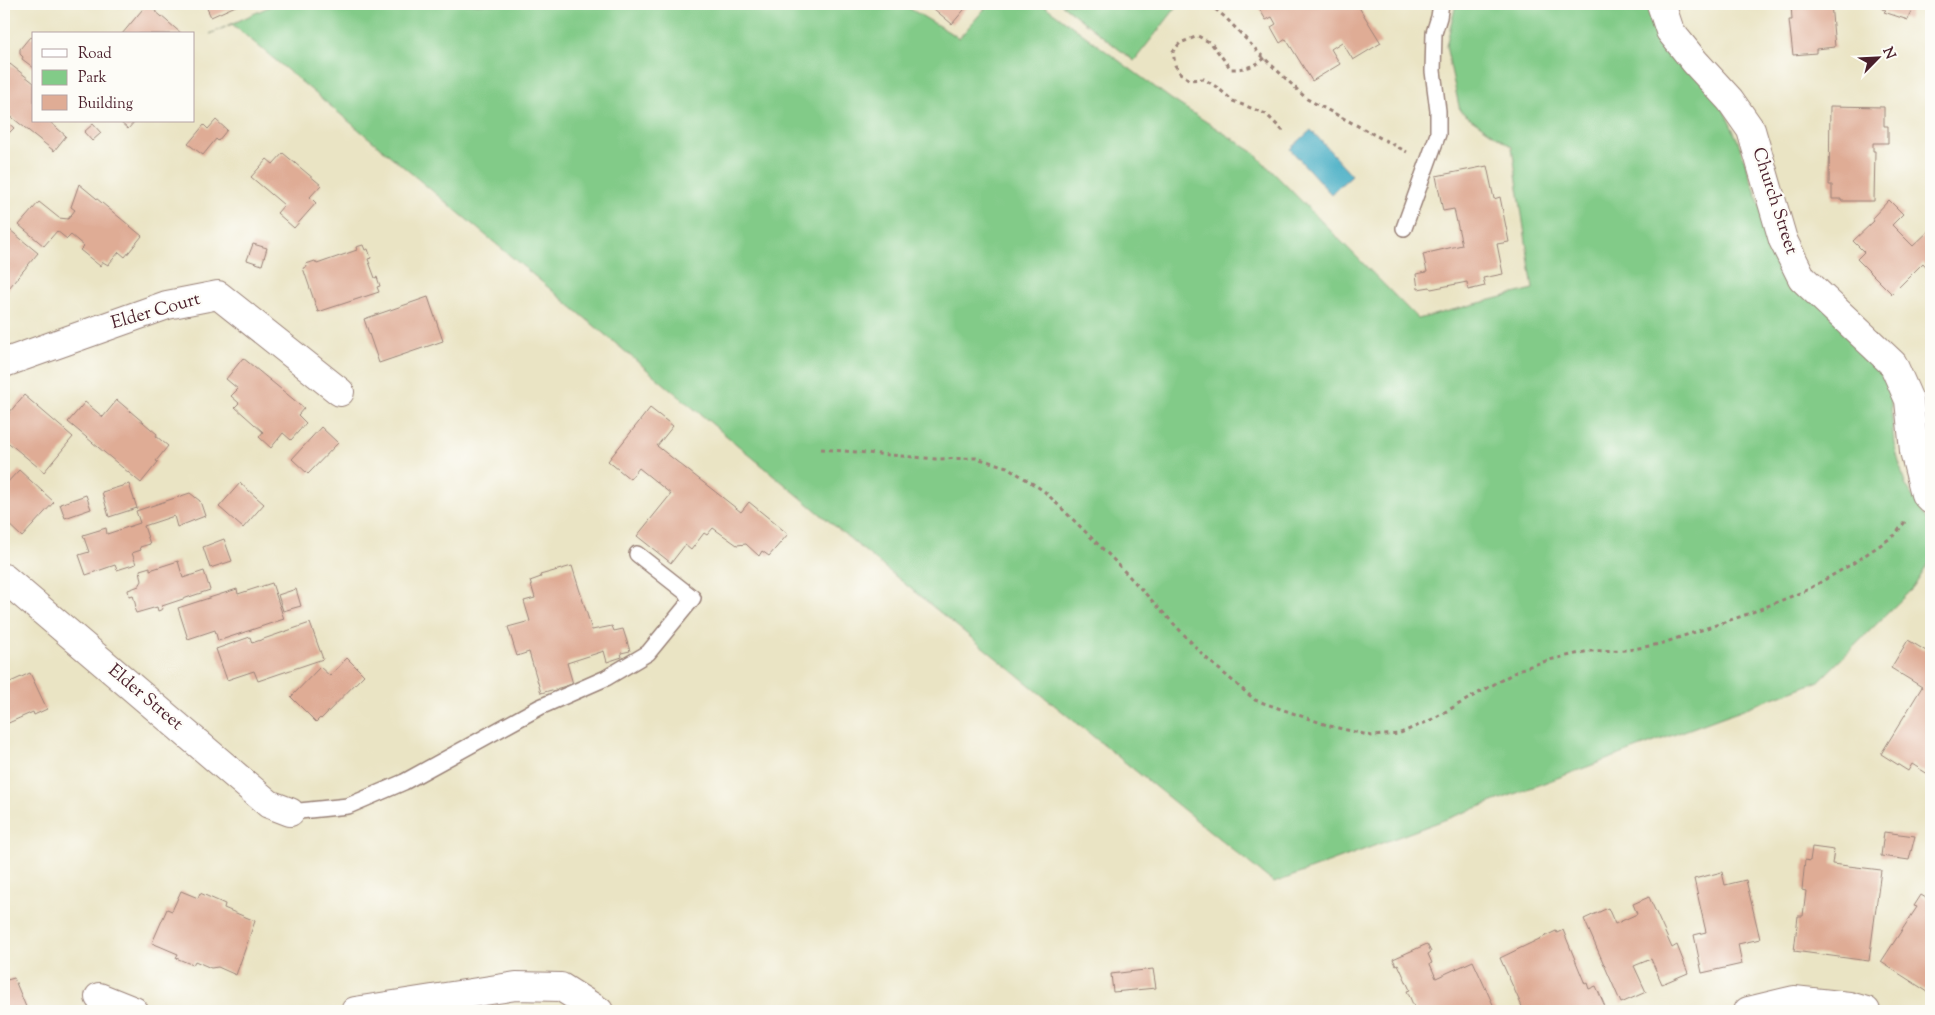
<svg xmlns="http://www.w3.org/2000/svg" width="1935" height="1015" viewBox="0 0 1935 1015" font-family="'Sorts Mill Goudy',serif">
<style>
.green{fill:#82cb88;stroke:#66755a}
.water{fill:#46aec5;stroke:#486678}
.building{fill:#dfac95}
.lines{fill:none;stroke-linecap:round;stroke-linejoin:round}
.service-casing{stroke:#9a8278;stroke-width:18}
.minor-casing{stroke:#9a8278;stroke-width:30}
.path{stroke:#9a8278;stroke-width:3;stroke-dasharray:4 4;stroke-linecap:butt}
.service{stroke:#fff;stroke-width:15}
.minor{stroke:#fff;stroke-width:28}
.labels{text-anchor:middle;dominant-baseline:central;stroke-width:4.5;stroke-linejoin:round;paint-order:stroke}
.street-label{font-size:18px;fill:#4a1f2b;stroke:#fdfcf7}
</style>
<rect width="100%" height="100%" fill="#fdfcf7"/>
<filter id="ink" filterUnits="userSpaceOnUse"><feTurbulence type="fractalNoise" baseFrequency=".02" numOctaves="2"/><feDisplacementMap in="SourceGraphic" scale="10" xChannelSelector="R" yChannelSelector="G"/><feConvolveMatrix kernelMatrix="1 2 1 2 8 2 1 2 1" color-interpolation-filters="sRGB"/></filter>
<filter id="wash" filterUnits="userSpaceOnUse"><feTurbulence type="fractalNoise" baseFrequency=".0096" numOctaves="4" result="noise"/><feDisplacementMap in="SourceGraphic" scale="20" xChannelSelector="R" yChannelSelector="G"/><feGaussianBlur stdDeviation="1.12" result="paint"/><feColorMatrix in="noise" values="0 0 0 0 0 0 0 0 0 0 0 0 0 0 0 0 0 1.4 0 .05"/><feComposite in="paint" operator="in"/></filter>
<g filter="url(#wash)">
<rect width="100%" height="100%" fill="#eae4c4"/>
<path class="green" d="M275 4H902L959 38 989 4H1042L1171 99 1253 152 1418 319 1533 289 1512 147 1460 111 1446 46 1456 4H1649L1722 106 1738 141 1775 250 1880 365 1890 392 1894 444 1905 484 1931 527V560L1913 588 1819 681 1274 883 884 567 232 24 210 34Z
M1061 4H1179L1134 61Z"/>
<path class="water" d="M1311 130 1352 175 1331 194 1290 149Z"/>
<g id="blocks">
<path class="building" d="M147 4 182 34H122Z
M205 4H240L211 17Z
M928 4H969L952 24Z
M1259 4H1357L1381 43 1353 60 1342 42 1331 49 1340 64 1312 81 1286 39 1280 43 1271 27 1276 24 1272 17 1266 20 1257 5Z
M1791 4H1831L1835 47 1816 49V53L1793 55 1789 20H1792Z
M1880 4H1913L1908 20 1884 12 1886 10 1882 9Z
M34 37V68L22 59 23 57 20 54V49L29 38Z
M10 64 34 83V121H49L66 136 54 151 4 111V72Z
M1830 106 1884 107V126H1888V143H1873V151H1875L1874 201H1841V199H1832V185H1829Z
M4 119 14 128 7 135 4 132Z
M216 120 227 130 218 141 216 139 203 155 188 144 204 125 208 129Z
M119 121H135L128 129Z
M93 124 101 133 92 141 84 132Z
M283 153 321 185 310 197 316 203 294 228 277 213 284 205 251 177 267 159 273 164Z
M1487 166 1494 199 1500 197 1509 242 1497 244 1503 274 1483 278 1485 286 1468 290 1467 282 1431 289 1430 287 1418 289 1416 274 1427 272 1423 254 1462 245 1454 209 1443 211 1436 176Z
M79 184 142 236 125 257 119 252 108 265 103 262 100 266 80 250 84 246 71 235 67 239 57 231 44 246 19 225 39 202 59 218 68 219 75 210 71 207Z
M1889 200 1903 214 1892 225 1913 246 1931 229V272L1923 263 1892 294 1857 259 1864 252 1853 241 1874 221 1872 218Z
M4 225 38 253 4 294Z
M253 244 267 248 262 265 247 260Z
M363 245 365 250 368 249 371 258 368 259 375 278 377 277 380 286 377 287 379 292 318 312 303 268 307 267 306 264 315 261 317 264 357 250 356 247Z
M428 297 443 341 379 363 364 319Z
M243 358 304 408 298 415 306 423 291 440 283 433 271 448 259 437 263 432 235 407 239 403 231 396 238 389 226 379Z
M24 395 73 437 44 472 4 439V419Z
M117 400 157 434 156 436 168 446 156 461 158 462 141 483 68 422 85 402 103 417Z
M650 408 673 426 657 446 741 512 749 502 788 534 769 556 762 551 759 556 746 544 737 545 713 528 707 535 704 533 691 550 685 545 671 563 637 536 671 494 639 468 630 479 608 461Z
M321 427 338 443 308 474 292 459Z
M19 470 54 502 22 537 4 520V486Z
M240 483 264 504 243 528 219 507Z
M129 484 137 508 109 517 102 492Z
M190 493 200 501 205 516 177 527 174 516 144 526 150 544 140 547 141 550 132 553 136 564 117 570 115 565 86 575 79 555 89 552 83 535 106 528 107 534 140 523 136 511Z
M86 495 91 509 65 518 60 504Z
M224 539 232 561 210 568 203 547Z
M178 561 183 578 204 571 210 590 162 606 163 609 158 611 157 607 136 613 134 608 136 607 133 595 129 596 128 590 139 586 142 581 140 570 150 567V570Z
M572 566 592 630 612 626 614 631 623 629 630 651 621 653 622 657 607 662 604 651 567 663 573 684 541 693 529 652 517 656 508 627 530 621 524 601 535 598 530 581 541 577 540 575Z
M272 583 284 619 218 641 215 630 188 639 178 608 237 589 238 594Z
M296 589 301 606 283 611 278 595Z
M310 623 323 659 258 681 254 671 227 680 216 649 250 637 252 643Z
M1908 640 1931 654V776L1912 764 1908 771 1881 754 1922 687 1891 668Z
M347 658 364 675 321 719 320 718 316 722 291 697 320 667 330 676Z
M30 673 47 709 34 715 33 712 4 725V685Z
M1884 832 1915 836 1909 860 1881 856Z
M1812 847 1834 850 1832 864 1881 870 1869 961 1794 951 1798 916H1803L1806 891 1802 890 1805 860 1810 861Z
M1722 872 1725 885 1746 880 1760 939 1738 944 1742 964 1702 973 1694 935 1706 932 1694 879Z
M181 891 198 898 200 893 225 904 224 908 255 921 236 975 218 967 211 968 195 961 193 965 176 958 178 954 152 943 167 909 172 911Z
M1921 895 1931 901V994L1881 962 1917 907 1914 906Z
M1649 897 1672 948 1677 945 1688 973 1662 984 1651 959 1634 966 1646 992 1621 1003 1584 919 1608 908 1615 924 1637 914 1633 904Z
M1563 930 1585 984 1587 983 1589 989 1596 986 1607 1011H1524L1500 958 1556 931 1557 933Z
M1427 944 1431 952 1428 954 1432 963 1430 964 1436 978 1473 961 1496 1011H1416L1407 991 1410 990 1398 964 1396 965 1393 959Z
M1153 969 1156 988 1113 992 1111 974Z
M4 972 7 980 14 978 26 1007 22 1008 23 1011H4Z
M904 1008 905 1011H891V1010Z"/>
</g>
</g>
<g filter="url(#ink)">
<use href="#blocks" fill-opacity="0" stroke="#9a8278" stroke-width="1"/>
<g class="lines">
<defs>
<path id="service" d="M1404 228 1438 134V111L1433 71 1434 33 1439 17 1441 4
M290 812 348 806 404 782 540 707 606 678 648 653 693 598 637 554"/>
<path id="minor" d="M1661 4 1670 31 1695 62 1730 100 1751 130 1783 240 1802 278 1893 364 1909 400 1914 451 1925 494 1931 500
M4 363 167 305 218 295 340 392
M4 578 269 804 290 812
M99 997 134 1011
M355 1011 516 986 561 987 599 1011
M1748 1011 1794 1000 1849 1006 1866 1011"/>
</defs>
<use href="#service" class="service-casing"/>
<use href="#minor" class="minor-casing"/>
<path class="path" d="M1209 4 1226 18 1262 56 1307 99 1407 152
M1265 58C1254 67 1245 69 1231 69L1211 43 1198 36 1180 43 1173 51 1175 65 1180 73 1190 80 1204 79 1218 88 1233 101 1266 114 1285 133
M821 449 936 459 976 458 1007 467 1044 491 1110 556 1206 658 1255 700 1330 726 1372 736 1398 734 1429 721 1521 669 1549 660 1589 651 1628 650 1660 644 1748 614 1807 590 1852 564 1895 535 1907 519"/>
<use href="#service" class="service"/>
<use href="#minor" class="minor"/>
</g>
</g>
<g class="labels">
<g class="street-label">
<text transform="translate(1774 201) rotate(72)">Church Street</text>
<text transform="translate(156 312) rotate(-16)">Elder Court</text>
<text transform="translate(145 698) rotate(40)">Elder Street</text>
</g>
</g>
<rect width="1935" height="1015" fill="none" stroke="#fdfcf7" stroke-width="20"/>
<rect x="32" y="32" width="162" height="90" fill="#fdfcf7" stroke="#b5a4a5"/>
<rect x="42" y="49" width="25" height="8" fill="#ffffff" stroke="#b5a4a5"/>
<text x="78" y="58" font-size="15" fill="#4a1f2b">Road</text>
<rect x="42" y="70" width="25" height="15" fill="#82cb88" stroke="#b5a4a5"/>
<text x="78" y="82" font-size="15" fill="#4a1f2b">Park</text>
<rect x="42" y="95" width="25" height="15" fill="#dfac95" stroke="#b5a4a5"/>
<text x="78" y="108" font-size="15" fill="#4a1f2b">Building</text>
<g transform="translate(1878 58) rotate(66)" stroke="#fdfcf7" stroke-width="4" paint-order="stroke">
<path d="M0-4L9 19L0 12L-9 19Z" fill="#4a1f2b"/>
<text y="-8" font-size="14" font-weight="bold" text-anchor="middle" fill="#4a1f2b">N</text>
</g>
</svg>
